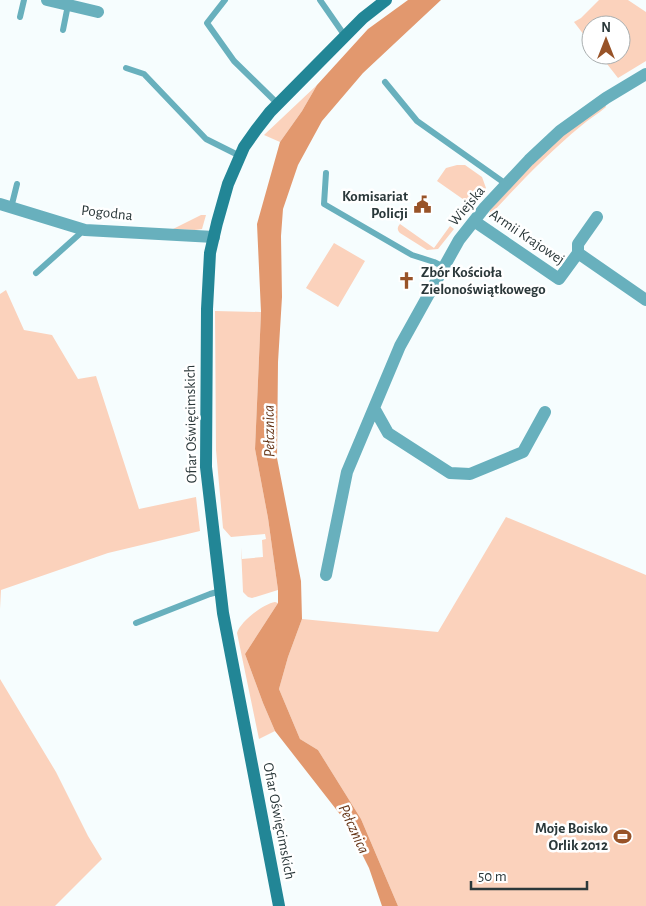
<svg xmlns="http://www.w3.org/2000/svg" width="646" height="906" viewBox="0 0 646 906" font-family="'Alegreya Sans',sans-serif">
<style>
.green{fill:#fbd2bc}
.water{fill:#e2986e}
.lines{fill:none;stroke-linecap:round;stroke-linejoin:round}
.lane{stroke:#68b0bd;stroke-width:6}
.street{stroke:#68b0bd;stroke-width:12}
.secondary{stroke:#228696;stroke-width:12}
.labels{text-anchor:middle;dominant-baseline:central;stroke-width:5;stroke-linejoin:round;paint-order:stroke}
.poi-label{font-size:15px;font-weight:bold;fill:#2b383a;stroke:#fff;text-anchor:end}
.street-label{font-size:15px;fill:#2b383a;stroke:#fff}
.water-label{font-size:16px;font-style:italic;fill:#673719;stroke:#fff}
</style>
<rect width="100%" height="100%" fill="#f6fdfe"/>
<path class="green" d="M599 0H628L646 12V61L618 78 600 55H621V25H591V44L574 22 581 18Z
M317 85 302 111 280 142 264 135Z
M605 105 606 107C598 114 589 119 581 126 548 153 518 185 489 216L490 210 539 157 564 134Z
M457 165H465L482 177 486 188 484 194 477 202 470 197 467 202 437 181 446 168Z
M201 215H206L202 229 195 230 173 229Z
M400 224 434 248 450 226 454 229 438 249 427 250 400 233C397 230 397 227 400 224Z
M334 243 365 261 338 307 306 288Z
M6 290 24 330 52 335 78 379 96 376 139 509 196 497 200 531 108 553 1 590 0 609V294Z
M215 311 261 312 255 449 268 518 278 590 252 598 248 597 243 592 241 547 242 559 263 557 262 540 266 539 265 534 231 537 223 528 216 450Z
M506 517 646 575V906H398L361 819 318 750 300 739 279 689 288 657 302 619 438 632Z
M275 602 278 603 245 654 263 703 275 731 259 739 237 633C240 622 263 604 275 602Z
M0 679 56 772 88 836 102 859 55 906H0Z"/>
<path class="water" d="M408 0H441L363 73 322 121 298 165 283 209 281 236 282 297 278 362 277 458 301 581 302 619 288 657 279 689 300 739 318 750 361 819 398 906H382L369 868 346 822 275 731 263 703 245 654 278 603V590L268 518 255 449 261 312 257 224 280 142 302 111 317 85 368 29Z"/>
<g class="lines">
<path class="lane" d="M225 0 207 23 234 61 278 104
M320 0 345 36
M20 17 24 0
M63 30 68 5
M126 68 144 74 206 139 240 156
M385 82 417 121 506 184
M326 173 324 204 412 255 434 262 444 267
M11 208 17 184
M36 273 84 230
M136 623 210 594 221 591"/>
<path class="street" d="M47 0 98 12
M0 204 85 230 214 237
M474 221 559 279 578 253 646 300
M578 253V244L597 217
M374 408 388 433 450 473 470 474 523 452 545 412
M326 575 347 472 400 346 459 240 485 207 529 160 560 131 606 98 646 74"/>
<path class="secondary" d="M279 906 223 613 206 467 207 309 210 253 217 223 228 184 244 147 256 130 270 112 363 18 386 0"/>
</g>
<defs>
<symbol id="civic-bare" viewBox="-9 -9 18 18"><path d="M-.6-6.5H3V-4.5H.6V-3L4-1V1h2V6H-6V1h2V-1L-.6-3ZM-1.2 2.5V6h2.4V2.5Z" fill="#985328" stroke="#fff" stroke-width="2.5" paint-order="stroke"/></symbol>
<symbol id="church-bare" viewBox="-9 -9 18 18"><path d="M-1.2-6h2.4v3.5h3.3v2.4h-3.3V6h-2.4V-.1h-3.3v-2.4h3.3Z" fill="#985328" stroke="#fff" stroke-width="2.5" paint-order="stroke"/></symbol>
<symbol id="stadium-bare" viewBox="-9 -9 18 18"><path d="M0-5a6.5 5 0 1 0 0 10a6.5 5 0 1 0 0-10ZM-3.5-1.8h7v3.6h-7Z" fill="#985328" stroke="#fff" stroke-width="2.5" paint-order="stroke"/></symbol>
</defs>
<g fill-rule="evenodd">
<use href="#civic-bare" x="410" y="192" width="25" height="25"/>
<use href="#church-bare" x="394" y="268" width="25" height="25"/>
<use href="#stadium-bare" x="610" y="824" width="25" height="25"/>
</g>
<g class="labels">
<g class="poi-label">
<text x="408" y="196">Komisariat<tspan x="408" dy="17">Policji</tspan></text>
<text x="421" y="272" text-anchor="start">Zbór Kościoła<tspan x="421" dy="17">Zielonoświątkowego</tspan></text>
<text x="608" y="828">Moje Boisko<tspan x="608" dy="17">Orlik 2012</tspan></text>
</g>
<g class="street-label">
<text transform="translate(467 206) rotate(-50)">Wiejska</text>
<text transform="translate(107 213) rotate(6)">Pogodna</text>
<text transform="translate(527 237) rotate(34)">Armii Krajowej</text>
<text transform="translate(191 424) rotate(-91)">Ofiar Oświęcimskich</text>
<text transform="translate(279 821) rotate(79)">Ofiar Oświęcimskich</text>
</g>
<g class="water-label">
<text transform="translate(269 431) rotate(-91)">Pełcznica</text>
<text transform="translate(354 829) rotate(65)">Pełcznica</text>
</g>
</g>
<g transform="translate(606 40)"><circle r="24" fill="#ffffff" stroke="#aaafb0"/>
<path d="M0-4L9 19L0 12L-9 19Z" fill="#985328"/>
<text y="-8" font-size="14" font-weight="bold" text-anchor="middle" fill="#2b383a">N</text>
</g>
<path d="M471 881v8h116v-8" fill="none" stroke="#2b383a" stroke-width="2.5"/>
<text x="478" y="881" font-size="15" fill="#2b383a" stroke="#ffffff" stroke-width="4" paint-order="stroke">50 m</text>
</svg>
